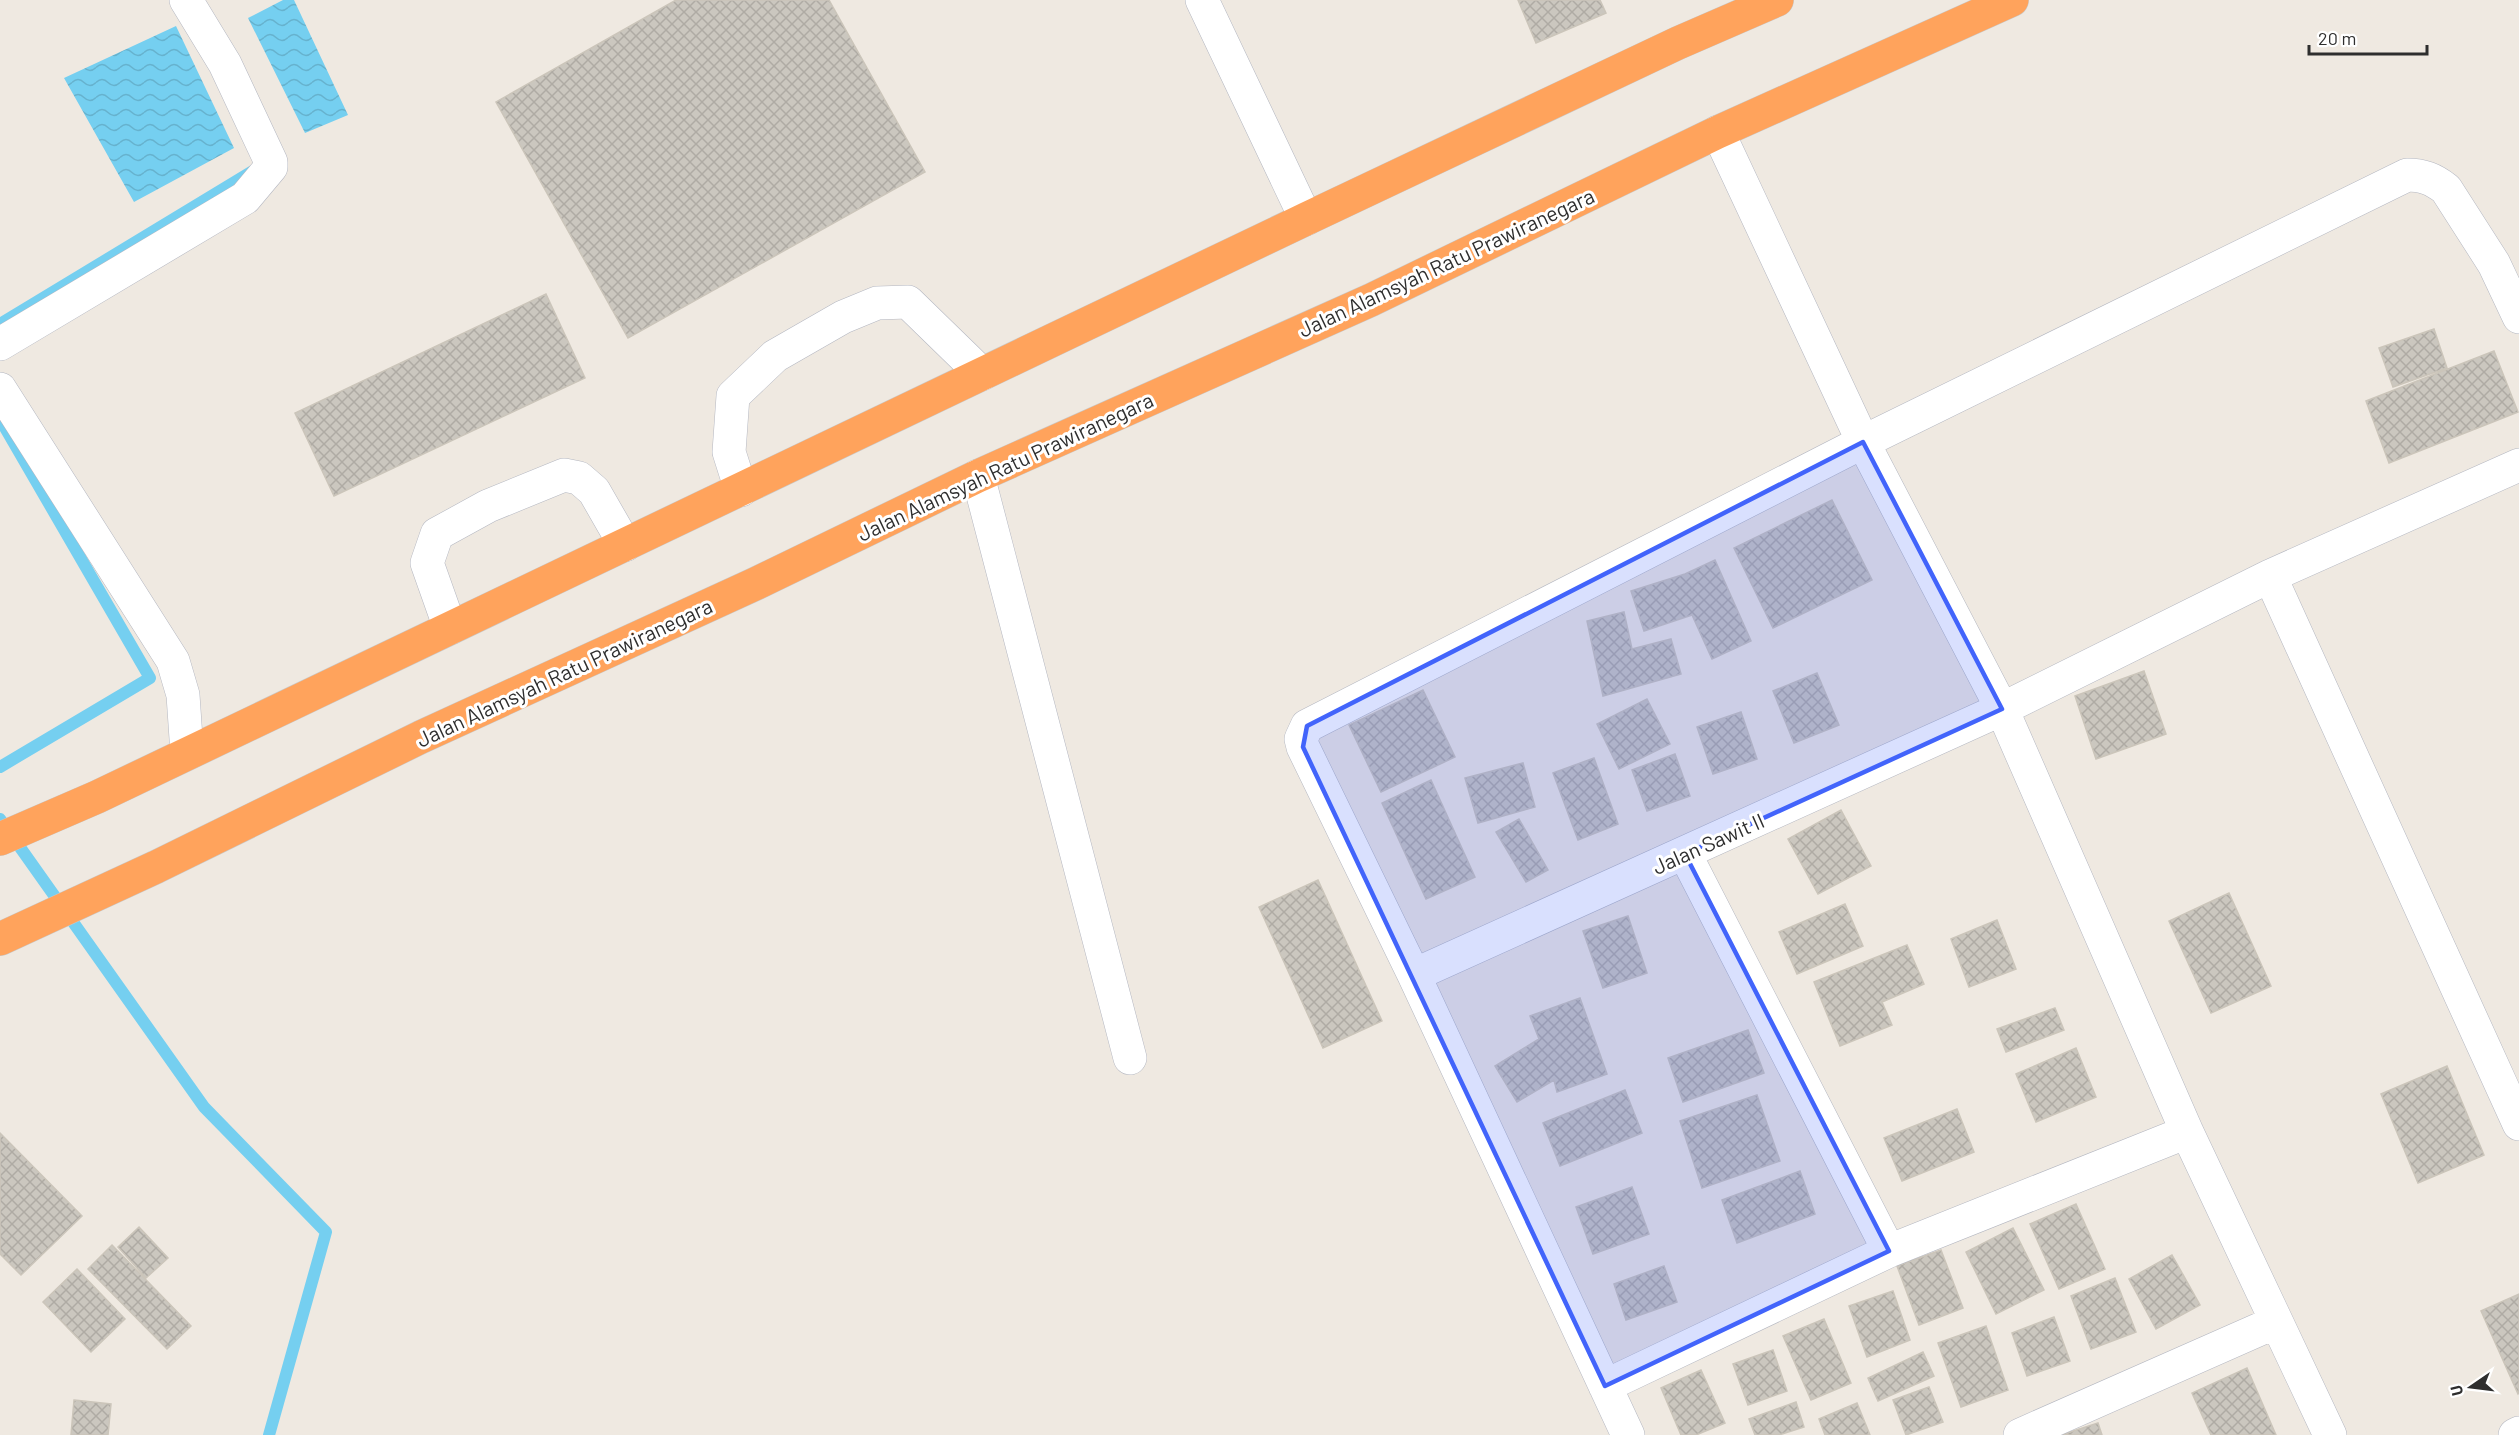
<svg xmlns="http://www.w3.org/2000/svg" width="2519" height="1435" viewBox="0 0 2519 1435" font-family="Barlow,sans-serif">
<style>
.water{fill:url(#water-waves)}
.lines{fill:none;stroke-linecap:round;stroke-linejoin:round}
.stream{stroke:#75cff0;stroke-width:12}
.building{fill:url(#building-cross-hatch);stroke:#cbc5ba;stroke-width:1.5}
.minor-casing{stroke:#b4b7c1;stroke-width:34}
.highway-casing{stroke:#c9c9c9;stroke-width:34}
.minor{stroke:#fff;stroke-width:33}
.highway{stroke:#ffa35c;stroke-width:33}
.marked{fill:#4264fb;fill-opacity:0.2;stroke:#4264fb;stroke-width:4.5;stroke-linejoin:round}
.labels{text-anchor:middle;dominant-baseline:central;stroke-width:6;stroke-linejoin:round;paint-order:stroke}
.street-label{font-size:21px;fill:#2e2e2e;stroke:#fff}
</style>
<defs>
<pattern id="water-waves" width="16" height="10" patternUnits="userSpaceOnUse" patternTransform="scale(1.5)"><rect width="16" height="10" fill="#75cff0"/><path d="M0 5q4-4 8 0t8 0" fill="none" stroke="#66b2ce"/></pattern>
<pattern id="building-cross-hatch" width="8" height="8" patternUnits="userSpaceOnUse" patternTransform="scale(1.5)"><rect width="8" height="8" fill="#cbc7bf"/><path d="M0 0l8 8M0 8l8-8" fill="none" stroke="#afaba4"/></pattern>
</defs>
<rect width="100%" height="100%" fill="#efe9e1"/>
<path class="water" d="M283 0H294L348 115 305 133 248 18Z
M176 26 234 148 134 202 64 78Z"/>
<g class="lines">
<path class="stream" d="M0 324 253 171
M0 419 150 678 0 767
M0 819 204 1107 326 1232 269 1435"/>
</g>
<path class="building" d="M676 0H829L925 172 628 338 496 102Z
M1518 0H1600L1606 13 1536 43Z
M546 294 585 378 334 496 295 413Z
M2434 329 2447 368 2393 387 2379 348Z
M2494 351 2518 412 2389 463 2366 401Z
M1832 500 1872 580 1773 628 1734 548Z
M1715 560 1751 641 1712 659 1692 615 1644 631 1631 591 1685 574Z
M1624 612 1632 649 1671 639 1681 674 1603 696 1587 621Z
M2144 671 2166 734 2096 759 2075 696Z
M1817 673 1839 725 1794 743 1773 691Z
M1423 690 1455 757 1381 792 1349 725Z
M1647 699 1670 744 1619 769 1597 724Z
M1741 712 1757 759 1713 774 1697 727Z
M1675 754 1690 796 1647 811 1632 770Z
M1594 758 1618 824 1578 840 1553 773Z
M1523 763 1535 807 1478 823 1465 778Z
M1431 780 1475 877 1426 899 1382 803Z
M1841 810 1871 866 1818 894 1788 839Z
M1519 819 1548 870 1526 882 1496 832Z
M1318 880 1382 1021 1323 1048 1259 907Z
M2229 893 2271 986 2211 1013 2169 921Z
M1845 904 1863 946 1797 974 1779 932Z
M1628 916 1647 973 1603 988 1583 931Z
M1997 920 2016 969 1969 987 1951 939Z
M1907 945 1924 984 1882 1002 1892 1025 1840 1046 1814 982Z
M1580 998 1607 1074 1557 1092 1554 1080 1517 1102 1495 1066 1539 1039 1530 1016Z
M2055 1008 2064 1030 2006 1052 1997 1029Z
M1748 1030 1764 1073 1683 1102 1668 1058Z
M2076 1048 2096 1097 2036 1122 2016 1074Z
M2447 1066 2484 1155 2418 1183 2381 1094Z
M1625 1090 1642 1133 1560 1166 1543 1123Z
M1757 1095 1780 1161 1702 1188 1680 1121Z
M1957 1109 1974 1152 1902 1181 1884 1138Z
M0 1133 82 1216 21 1275 0 1254Z
M1800 1171 1815 1214 1737 1243 1722 1200Z
M1632 1187 1649 1234 1593 1254 1576 1207Z
M2076 1204 2105 1269 2059 1289 2030 1224Z
M139 1227 168 1258 146 1278 118 1247Z
M2013 1228 2044 1290 1996 1314 1966 1252Z
M112 1245 191 1326 167 1349 88 1269Z
M1941 1250 1963 1308 1919 1325 1897 1266Z
M2172 1255 2200 1305 2156 1329 2129 1279Z
M1664 1266 1677 1302 1626 1320 1614 1284Z
M77 1269 125 1319 91 1352 43 1302Z
M2115 1278 2136 1332 2091 1349 2071 1296Z
M1893 1291 1910 1340 1867 1357 1849 1306Z
M2519 1294V1393L2518 1394 2481 1311Z
M2054 1317 2070 1361 2027 1376 2012 1333Z
M1824 1319 1851 1383 1811 1400 1783 1336Z
M1986 1326 2008 1390 1961 1407 1938 1343Z
M1773 1350 1787 1391 1748 1405 1733 1364Z
M1923 1352 1934 1376 1878 1401 1868 1378Z
M2247 1368 2276 1435H2211L2192 1393Z
M1701 1370 1725 1423 1696 1435H1681L1661 1388Z
M1929 1387 1943 1422 1906 1435 1893 1400Z
M74 1400 111 1404 108 1435H71Z
M1796 1402 1804 1427 1779 1435H1755L1749 1419Z
M1857 1403 1870 1435H1825L1819 1419Z
M2098 1423 2102 1435H2061Z"/>
<g class="lines">
<defs>
<path id="minor" d="M1202 0 1306 219
M1718 132 1863 442 2002 709 2187 1132 2330 1435
M0 344 245 198 271 167V162L225 64 186 0
M0 389 173 661 183 695 187 753
M978 476 1130 1058
M741 490 729 452 733 396 775 356 843 317 877 303 908 302 982 374
M2270 576 2519 1124
M450 628 427 563 437 534 488 506 564 475 579 478 594 491 625 545
M1685 854 1889 1251
M1414 975 2002 709 2270 576 2519 465
M1605 1386 1889 1251 2187 1132
M1628 1435 1414 975 1303 747 1301 739 1307 726 1863 442 2407 175C2423 175 2433 179 2446 189L2494 264 2519 317
M2020 1435 2276 1322
M2515 1435 2519 1433"/>
<path id="highway" d="M0 839 97 797 1306 219 1678 43 1777 0
M0 939 156 867 421 737 755 584 978 476 1371 300 1718 132 2012 0"/>
</defs>
<use href="#minor" class="minor-casing"/>
<use href="#highway" class="highway-casing"/>
<use href="#minor" class="minor"/>
<use href="#highway" class="highway"/>
</g>
<path class="marked" d="M1863 442 2002 709 1685 854 1889 1251 1605 1386 1303 747 1307 726Z"/>
<g class="labels">
<g class="street-label">
<text transform="translate(1446 262) rotate(-25)">Jalan Alamsyah Ratu Prawiranegara</text>
<text transform="translate(1005 466) rotate(-25)">Jalan Alamsyah Ratu Prawiranegara</text>
<text transform="translate(564 672) rotate(-25)">Jalan Alamsyah Ratu Prawiranegara</text>
<text transform="translate(1708 843) rotate(-24)">Jalan Sawit II</text>
</g>
</g>
<g transform="translate(2471 1387) rotate(256)" stroke="#ffffff" stroke-width="4.5" paint-order="stroke">
<path d="M0-4.5L10 22L0 15L-10 22Z" fill="#2e2e2e"/>
<text y="-9" font-size="16" font-weight="bold" text-anchor="middle" fill="#2e2e2e">U</text>
</g>
<path d="M2309 45v9h118v-9" fill="none" stroke="#2e2e2e" stroke-width="3"/>
<text x="2318" y="45" font-size="18" fill="#2e2e2e" stroke="#ffffff" stroke-width="4.5" paint-order="stroke">20 m</text>
</svg>
